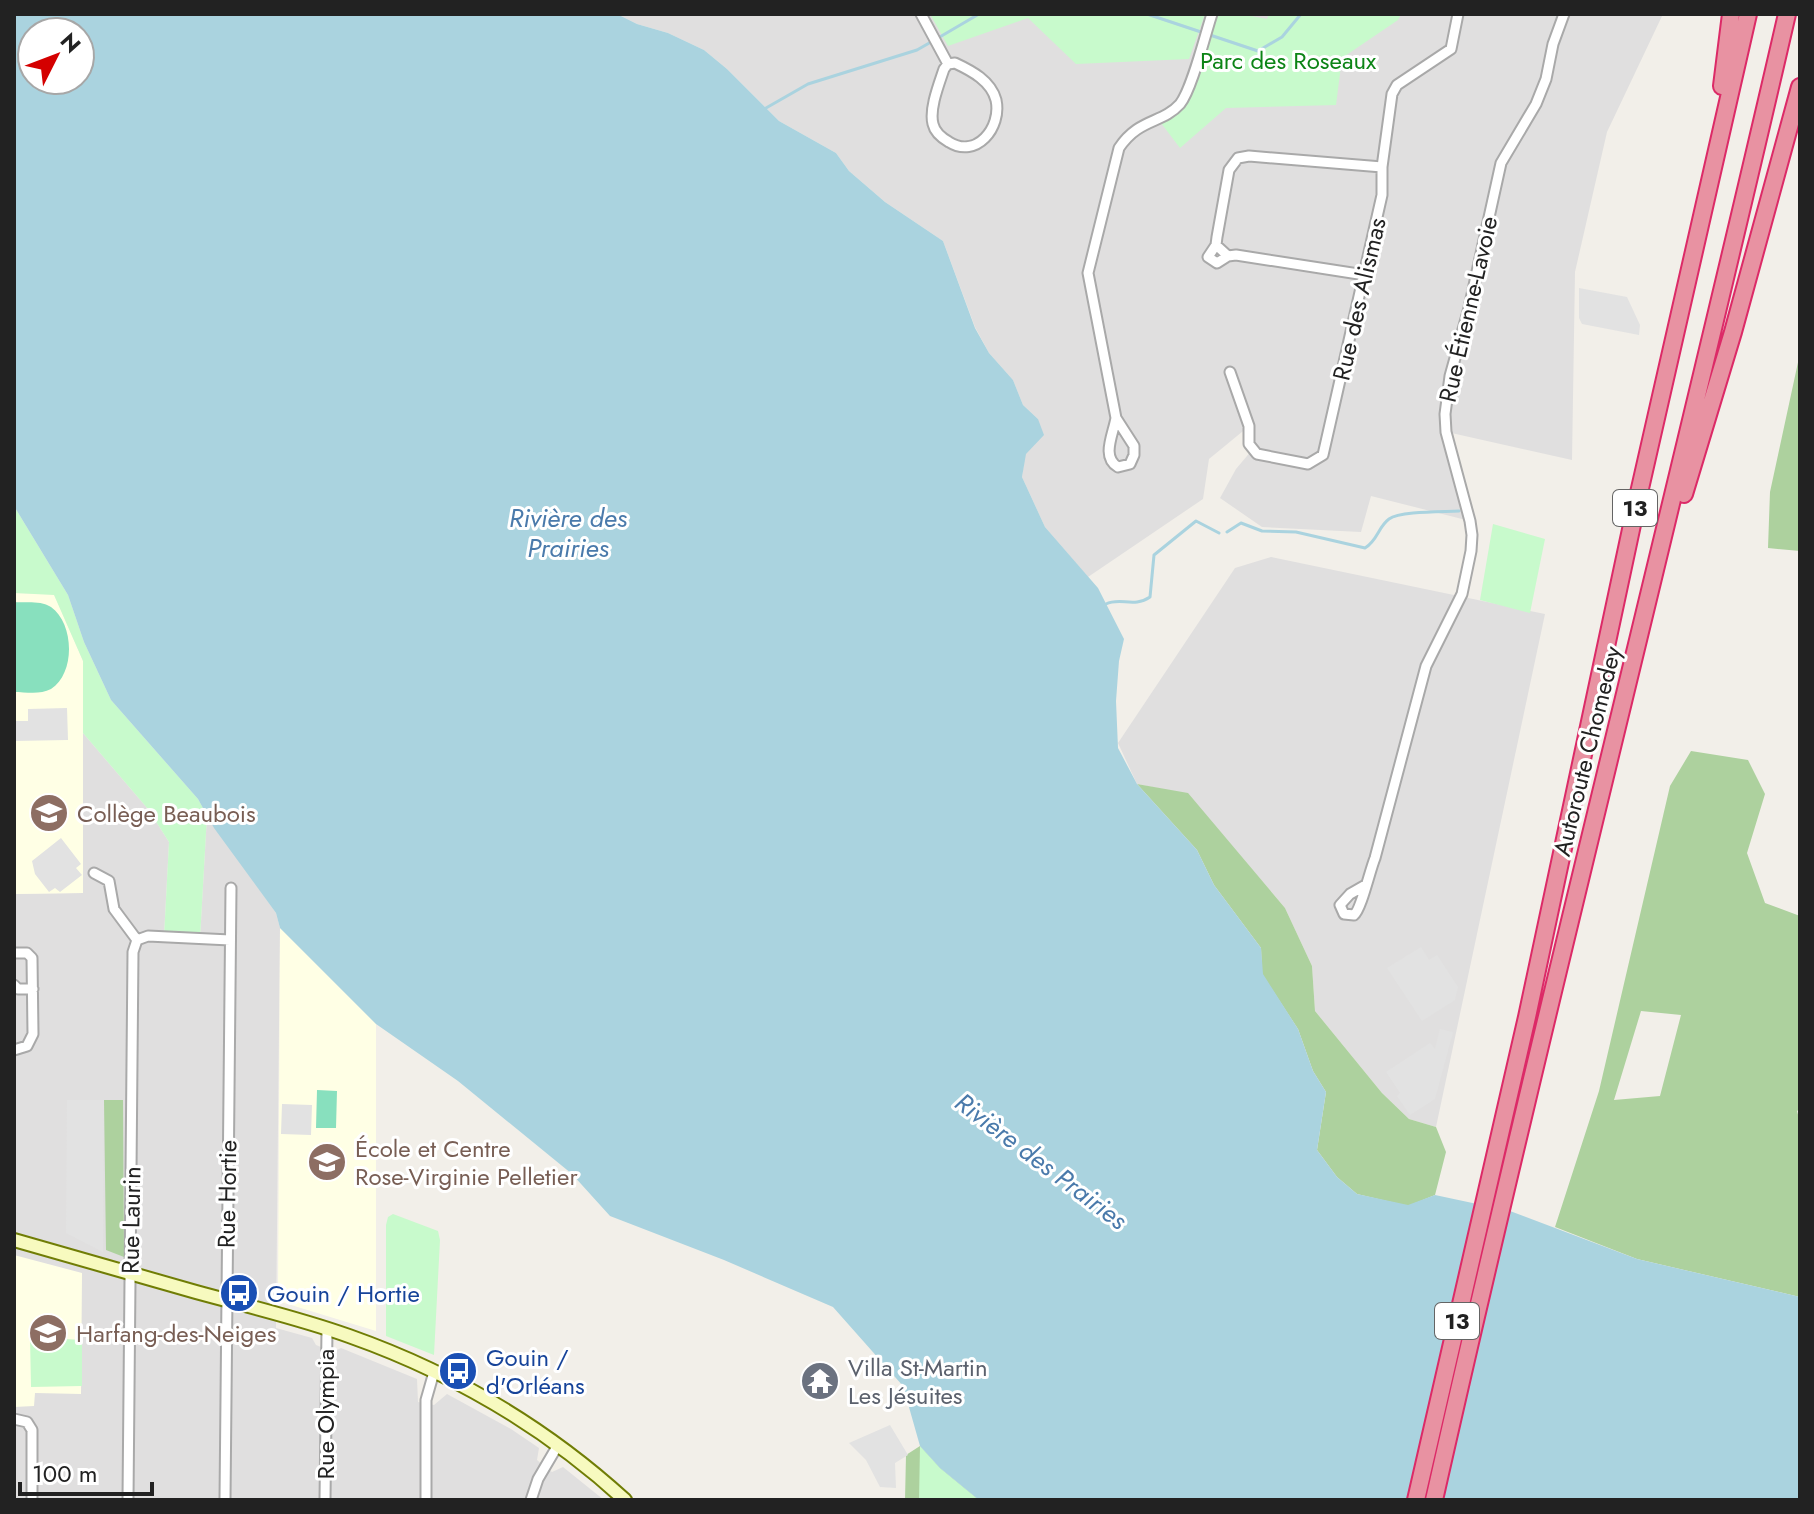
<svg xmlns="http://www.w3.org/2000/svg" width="1814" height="1514" viewBox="0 0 1814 1514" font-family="Jost,sans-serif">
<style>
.residential{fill:#e0dfdf}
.education{fill:#ffffe5}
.forest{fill:#add19e;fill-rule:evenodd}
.park{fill:#c8facc}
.pitch{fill:#88e0be}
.parking{fill:#e2e2e2}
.water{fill:#aad3df;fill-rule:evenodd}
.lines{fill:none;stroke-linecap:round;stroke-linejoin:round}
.stream{stroke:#aad3df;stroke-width:3}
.street-casing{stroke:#a9a9a9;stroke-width:13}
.secondary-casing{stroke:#707d05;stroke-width:16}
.highway-casing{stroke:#dc2a67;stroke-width:20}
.street{stroke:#fff;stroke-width:9}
.secondary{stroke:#f7fabf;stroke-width:12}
.highway{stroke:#e892a2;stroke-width:16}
.labels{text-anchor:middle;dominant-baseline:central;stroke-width:6;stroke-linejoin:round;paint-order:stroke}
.shield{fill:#fff;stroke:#646464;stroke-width:2}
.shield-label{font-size:22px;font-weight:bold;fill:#222}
.park-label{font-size:24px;fill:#0c8416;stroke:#fff}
.street-label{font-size:24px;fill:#222;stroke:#fff}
.education-label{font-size:24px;fill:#785e54;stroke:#fff;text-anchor:start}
.transit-label{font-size:24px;fill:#164399;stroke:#fff;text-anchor:start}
.worship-label{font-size:24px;fill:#5b616d;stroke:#fff;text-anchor:start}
.water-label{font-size:26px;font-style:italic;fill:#4a7aab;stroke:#fff}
</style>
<rect width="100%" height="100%" fill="#f2efe9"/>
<path class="residential" d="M617 14H1663L1607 132 1575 272 1572 460 1447 432 1470 521 1371 496 1361 532 1262 527 1220 498 1236 469 1252 450 1248 427 1209 459 1203 499 1088 577 1045 527 1022 477 1025 454 1038 419 1023 405 1013 380 989 353 975 327 943 241 885 202 849 171 836 153 779 121 727 69 704 50 668 33 637 24Z
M1271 557 1545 614 1436 1127 1409 1119 1382 1093 1315 1011 1312 966 1285 908 1188 794 1137 784 1118 743 1235 568Z
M83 733 148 809 169 842 164 936 200 939 207 815 276 913 280 928 276 1328 312 1338 316 1345 333 1352 341 1348 417 1379 418 1402 434 1405 447 1394 511 1429 539 1448 537 1460 552 1472 563 1467 604 1500H14V894L83 893Z"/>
<path class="education" d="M14 593 54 594 83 661V893L14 894Z
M280 928 376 1024V1331L278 1301Z
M14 1255 82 1273 81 1394 35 1393 34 1406 14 1407Z"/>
<path class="forest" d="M1800 353V551L1768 548 1770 492Z
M1691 751 1748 760 1765 794 1747 853 1765 903 1800 916V1109L1797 1111 1800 1122V1297L1637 1259 1555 1227 1599 1091 1670 786ZM1641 1011 1681 1015 1660 1096 1614 1100Z
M1137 784 1188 793 1285 908 1312 966 1315 1011 1382 1093 1409 1119 1436 1127 1446 1152 1435 1195 1408 1206 1357 1194 1337 1177 1317 1150 1326 1092 1313 1071 1298 1029 1262 974 1261 948 1214 885 1197 850Z
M104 1100H123L124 1257 106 1250Z
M920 1446 940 1468 979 1500H905L906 1455Z"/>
<path class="park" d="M930 14H1205L1189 59 1076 64 1028 18 948 46Z
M1218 14H1241L1267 19 1269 14H1401L1398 20 1342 58 1336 105 1226 108 1180 148 1161 123 1178 113 1187 102Z
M14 506 68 595 84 642 111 700 198 799 207 815 200 939 164 937 169 842 148 809 83 733V661L54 595 14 593Z
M1493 524 1545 539 1530 613 1480 600Z
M393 1214 438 1231 440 1240 434 1355 386 1336V1225L388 1217Z
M30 1337 82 1340V1386L31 1387Z
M920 1446 940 1468 979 1500H919Z"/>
<path class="pitch" d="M14 602C25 603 41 600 51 607 74 623 76 673 51 689 40 695 26 692 14 692Z
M317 1090 337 1091 336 1128H316Z"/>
<path class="parking" d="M1579 288 1627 297 1640 325 1639 335 1582 324 1579 318Z
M67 708 68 740 14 741V721H28V709Z
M61 838 81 864 76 868 82 875 60 892 55 888 49 892 35 874 32 861Z
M1421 947 1429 960 1437 955 1458 987 1455 1000 1422 1021 1387 968Z
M1440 1029 1453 1032 1435 1099 1410 1115 1397 1096 1400 1093 1386 1072 1430 1043 1435 1049Z
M67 1100H104L103 1252 66 1233Z
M282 1104 312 1105 311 1135 281 1134Z
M890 1425 908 1455 895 1463 896 1488 880 1487 866 1460 849 1443Z"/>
<path class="water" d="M14 14H617L637 24 668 33 704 50 727 69 779 121 836 153 849 171 885 202 943 241 975 328 989 353 1013 380 1023 405 1038 419 1044 435 1026 454 1022 477 1045 527 1098 588 1124 639 1119 661 1116 701 1118 748 1137 784 1197 850 1214 885 1261 948 1263 974 1298 1029 1313 1071 1326 1092 1317 1150 1337 1177 1357 1194 1408 1205 1435 1195 1510 1211 1637 1259 1800 1297V1500H979L940 1468 920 1446 903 1386 833 1307 724 1260 610 1216 572 1174 458 1081 376 1024 280 928 276 913 214 828 198 799 111 700 84 642 68 595 14 506ZM32 32H80V80H32Z"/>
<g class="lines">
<path class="stream" d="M1147 14 1258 51 1282 37 1301 14
M938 38 979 14
M766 108 808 84 917 50 931 42
M1227 532 1241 523 1262 531 1296 532 1365 548C1378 540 1378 527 1389 519 1400 511 1443 512 1459 511
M1106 604C1120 597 1134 608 1150 597L1154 555 1196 521 1219 533"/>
<defs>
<path id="street" d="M921 14 948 64
M955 63C972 71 991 81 996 100 1002 128 976 159 949 142 942 138 935 133 933 124 929 109 939 84 944 69L948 64Z
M1216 245 1208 257 1217 263 1228 256
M1365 275 1236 255 1228 256 1216 245 1217 237 1229 170 1238 158 1249 156 1382 167
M1230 372 1249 426V444L1257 454 1308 464 1323 455 1382 195V167L1392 94 1397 85 1451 49 1458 14
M1116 418C1113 435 1101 457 1118 467L1130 464 1134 455V446L1116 418 1088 273 1119 148C1139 118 1162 124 1180 104 1192 89 1205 35 1212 14
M94 873 109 881 114 909 137 940
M1364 886 1350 894 1340 905 1344 914 1354 915C1361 910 1370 870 1375 858L1426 666 1462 594 1471 551 1472 535 1470 521 1446 432 1445 414 1450 376 1469 308 1501 163 1536 104 1546 79 1553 44 1564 14
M14 953H27L32 958 33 1034 27 1046 14 1050
M14 985 18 989H33
M14 1419 27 1422 32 1430V1500
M128 1500 133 952 137 940 148 936 230 940
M225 1500 231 888
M325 1500 327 1329
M426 1500V1400L434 1372
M531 1500 538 1479 558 1445"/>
<path id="secondary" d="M14 1240C75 1257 135 1275 196 1292 247 1306 299 1318 349 1336 451 1372 545 1427 625 1500"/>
<path id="highway" d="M1722 86 1731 14
M1684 494 1733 332 1800 87
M1416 1500 1527 1017 1636 506 1748 14
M1434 1500C1546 1003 1673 510 1787 14"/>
</defs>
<use href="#street" class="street-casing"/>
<use href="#secondary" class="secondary-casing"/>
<use href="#highway" class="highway-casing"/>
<use href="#street" class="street"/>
<use href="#secondary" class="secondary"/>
<use href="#highway" class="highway"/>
</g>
<defs>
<symbol id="school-disc" viewBox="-11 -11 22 22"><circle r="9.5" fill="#8d6e63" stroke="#fff"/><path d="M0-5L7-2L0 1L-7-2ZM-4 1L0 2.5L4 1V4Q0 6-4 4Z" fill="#fff"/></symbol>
<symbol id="bus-disc" viewBox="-11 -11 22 22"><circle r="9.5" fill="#1a4fb4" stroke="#fff"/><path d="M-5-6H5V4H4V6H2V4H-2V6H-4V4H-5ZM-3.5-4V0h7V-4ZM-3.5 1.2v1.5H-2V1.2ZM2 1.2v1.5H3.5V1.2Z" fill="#fff"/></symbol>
<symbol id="temple-disc" viewBox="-11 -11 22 22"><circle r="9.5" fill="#6b7280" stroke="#fff"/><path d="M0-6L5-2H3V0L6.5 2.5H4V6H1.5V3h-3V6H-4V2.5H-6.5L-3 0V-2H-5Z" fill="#fff"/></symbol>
</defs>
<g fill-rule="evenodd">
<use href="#school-disc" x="27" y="791" width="44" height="44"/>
<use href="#school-disc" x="305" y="1140" width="44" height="44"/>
<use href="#bus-disc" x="217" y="1271" width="44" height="44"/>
<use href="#school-disc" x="26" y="1311" width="44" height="44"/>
<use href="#bus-disc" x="436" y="1349" width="44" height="44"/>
<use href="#temple-disc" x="798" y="1359" width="44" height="44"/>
</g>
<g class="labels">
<g class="shield">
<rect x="1613" y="490" width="44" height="36" rx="6"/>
<rect x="1435" y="1303" width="44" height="36" rx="6"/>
</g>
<g class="shield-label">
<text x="1635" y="508">13</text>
<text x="1457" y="1321">13</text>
</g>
<g class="park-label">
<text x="1288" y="60">Parc des Roseaux</text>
</g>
<g class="street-label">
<text transform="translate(1359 299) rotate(-77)">Rue des Alismas</text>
<text transform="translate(1468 309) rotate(-77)">Rue Étienne-Lavoie</text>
<text transform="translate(1587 751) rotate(-76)">Autoroute Chomedey</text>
<text transform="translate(227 1194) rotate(-89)">Rue Hortie</text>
<text transform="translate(131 1220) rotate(-89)">Rue Laurin</text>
<text transform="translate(325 1414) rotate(-90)">Rue Olympia</text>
</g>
<g class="education-label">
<text x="77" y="813">Collège Beaubois</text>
<text x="355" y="1148">École et Centre<tspan x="355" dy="28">Rose-Virginie Pelletier</tspan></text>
<text x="76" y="1333">Harfang-des-Neiges</text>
</g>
<g class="transit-label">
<text x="267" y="1293">Gouin / Hortie</text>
<text x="486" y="1357">Gouin /<tspan x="486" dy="28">d'Orléans</tspan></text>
</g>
<g class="worship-label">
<text x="848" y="1367">Villa St-Martin<tspan x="848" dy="28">Les Jésuites</tspan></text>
</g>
<g class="water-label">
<text x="568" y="518">Rivière des<tspan x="568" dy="30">Prairies</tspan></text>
<text transform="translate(1041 1161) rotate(37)">Rivière des Prairies</text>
</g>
</g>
<rect width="1814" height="1514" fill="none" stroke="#222222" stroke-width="32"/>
<g transform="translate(56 56) rotate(48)"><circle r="38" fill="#ffffff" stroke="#a7a7a7" stroke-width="2"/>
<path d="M0-6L14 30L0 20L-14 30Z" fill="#d40000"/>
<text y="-12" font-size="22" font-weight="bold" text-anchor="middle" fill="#222222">N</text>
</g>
<path d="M20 1482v12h132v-12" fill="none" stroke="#222222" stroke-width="4"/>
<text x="32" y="1482" font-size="24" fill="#222222" stroke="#ffffff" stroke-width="6" paint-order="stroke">100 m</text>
</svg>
